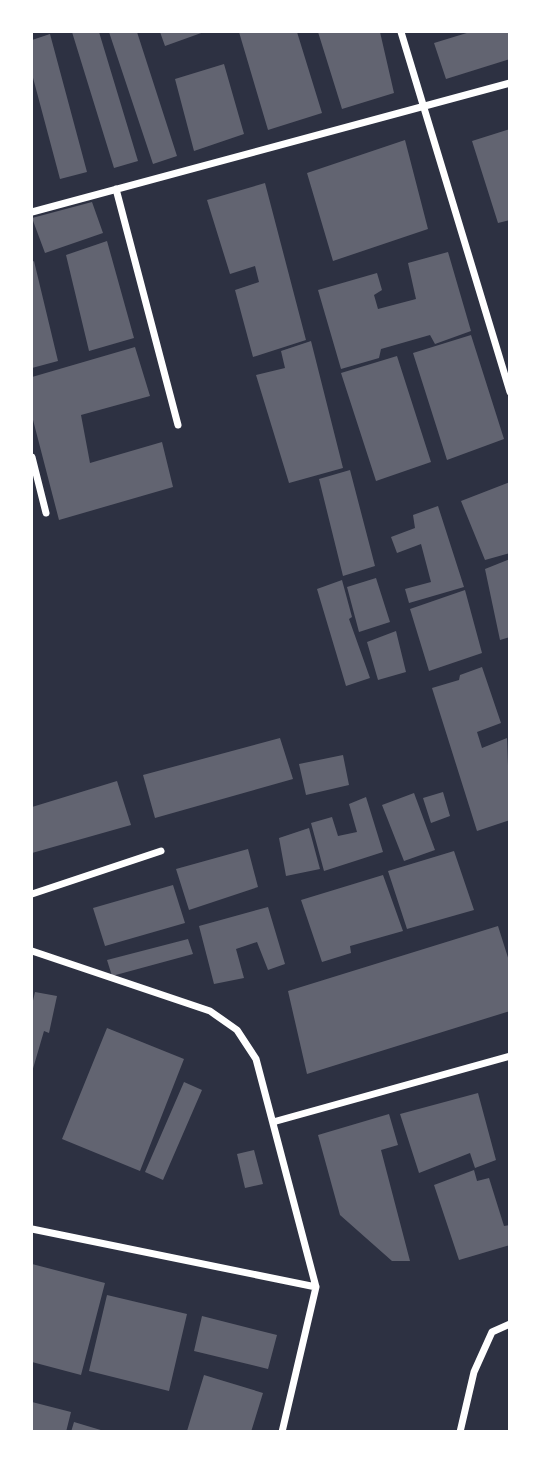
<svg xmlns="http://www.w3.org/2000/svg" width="541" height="1463" viewBox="0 0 541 1463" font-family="'Exo 2',sans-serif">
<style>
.building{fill:#626471}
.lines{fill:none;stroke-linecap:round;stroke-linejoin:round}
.minor{stroke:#fff;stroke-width:7}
</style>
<rect width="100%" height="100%" fill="#2d3142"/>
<path class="building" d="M72 32H99L138 161 114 168Z
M109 32H137L177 156 153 164Z
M160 32H204L165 46Z
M239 32H297L322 113 268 130Z
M318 32H380L394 93 342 109Z
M470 32H510V59L446 79 434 43Z
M50 34 87 172 60 179 32 74V40Z
M224 64 244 134 194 151 175 79Z
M510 129V220L498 223 472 141Z
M405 140 428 229 333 261 307 173Z
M265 183 306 340 253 357 235 290 259 282 255 266 230 274 207 200Z
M92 202 103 233 45 253 32 218Z
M107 241 134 338 89 351 66 255Z
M448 252 471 331 435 344 430 335 381 349 379 358 341 369 318 290 377 273 382 290 374 295 378 309 416 299 408 263Z
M34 261 58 361 32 368V262Z
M471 335 504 439 447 460 413 353Z
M311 341 343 468 289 483 256 375 285 368 281 351Z
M135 347 150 396 81 415 90 463 162 442 173 487 59 520 32 416V377Z
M397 356 431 462 376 481 341 373Z
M350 470 375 566 343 576 319 479Z
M510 482V553L485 560 461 501Z
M438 506 464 587 409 603 405 589 431 582 421 544 397 553 391 537 415 528 413 515Z
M510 559V637L500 640 485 569Z
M376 578 390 622 359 632 347 587Z
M342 580 352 617 349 619 370 678 346 686 317 589Z
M465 590 482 653 429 671 410 609Z
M396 631 406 672 378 680 367 642Z
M482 667 501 723 477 732 482 748 507 738 510 820 477 831 432 688 459 680 460 675Z
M280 738 293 779 155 818 143 775Z
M343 755 349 785 306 795 299 764Z
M117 781 131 825 32 853V807Z
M443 792 450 816 431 823 423 798Z
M414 793 435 850 404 861 382 805Z
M366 797 383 852 324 871 311 823 332 817 338 836 357 832 349 804Z
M309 828 320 869 286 876 279 838Z
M248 849 258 887 189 910 176 869Z
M454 851 474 910 407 929 388 871Z
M383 875 403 931 350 946 351 953 322 962 301 900Z
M173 885 185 923 105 946 93 908Z
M268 907 285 964 268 970 257 942 236 949 244 978 214 984 199 926Z
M498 926 510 964V1011L307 1074 288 991Z
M188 939 193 954 112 976 107 960Z
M35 992 57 996 49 1033 44 1031 32 1072V1005Z
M107 1028 184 1059 140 1171 62 1139Z
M184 1082 202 1090 163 1180 145 1172Z
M478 1093 496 1160 475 1168 470 1153 419 1173 400 1114Z
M389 1114 398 1145 381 1150 410 1261H392L340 1215 318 1135Z
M254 1150 263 1184 245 1188 237 1154Z
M474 1170 477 1181 489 1178 504 1226 510 1225V1245L459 1260 434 1185Z
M32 1264 105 1283 81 1375 32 1362Z
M107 1295 187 1314 169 1391 89 1371Z
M202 1316 277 1335 268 1369 194 1351Z
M204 1375 263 1393 251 1432 187 1431Z
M32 1402 71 1412 66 1432H32Z
M74 1422 104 1431V1432H71Z"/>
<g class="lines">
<path class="minor" d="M401 32 510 392
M116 189 178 425
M32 212 510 83
M32 457 46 513
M32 894 161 851
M32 951 210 1011 237 1030 256 1059 316 1287 282 1432
M273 1122 510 1056
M32 1229 316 1287
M460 1432 474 1372 492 1332 510 1324"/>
</g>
<rect width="541" height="1463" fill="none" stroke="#ffffff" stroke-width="66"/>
</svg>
